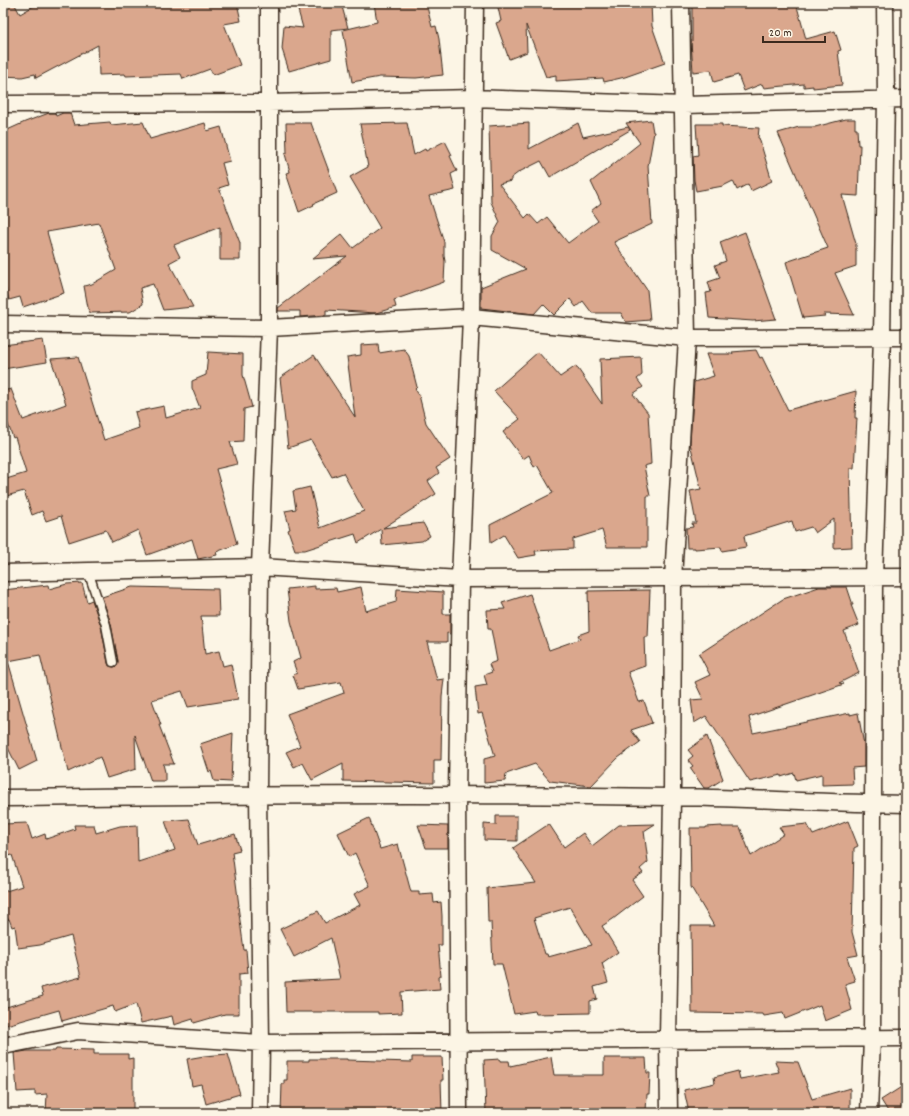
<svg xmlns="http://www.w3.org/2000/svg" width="909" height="1116" viewBox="0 0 909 1116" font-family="Dekko,sans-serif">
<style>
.building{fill:#daa78d;stroke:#3b2a1e;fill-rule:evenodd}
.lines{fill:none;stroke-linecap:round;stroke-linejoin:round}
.lane-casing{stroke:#3b2a1e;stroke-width:11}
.street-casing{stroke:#3b2a1e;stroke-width:19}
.lane{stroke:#fcf5e5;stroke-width:8}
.street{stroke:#fcf5e5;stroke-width:16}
</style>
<rect width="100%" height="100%" fill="#fcf5e5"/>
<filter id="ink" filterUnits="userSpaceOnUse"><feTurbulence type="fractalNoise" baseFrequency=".025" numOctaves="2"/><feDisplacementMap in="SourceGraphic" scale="8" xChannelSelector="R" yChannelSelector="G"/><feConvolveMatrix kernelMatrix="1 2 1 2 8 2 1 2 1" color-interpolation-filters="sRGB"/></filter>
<g filter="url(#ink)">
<path class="building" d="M3 3H14L20 14 39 3H237L241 21 224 24 240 65 213 75 210 69 183 79 181 74 126 76 125 74 99 75 98 45 36 78 35 74 22 77 3 76Z
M296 3H341L348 28 331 30V59L289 71 282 49 284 26 303 28Z
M374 3H426L432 27 436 26 439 39 443 75 416 78 380 77 352 82 343 30 377 22Z
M497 3H651L652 26 665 63 625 77 604 82 603 78 556 81V75L546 77 526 25 527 52 509 59 496 23 501 21Z
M692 3H796L806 39 835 31 841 50 838 51 842 85 813 88V86L804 87V84L764 88 762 84 744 91 738 75 714 82 711 70 693 72 691 41H692Z
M49 113H55L56 116 63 113H70L74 125 110 122 111 125 143 122 150 139 205 123 207 131 221 127 230 161 222 163 228 185 219 188 240 243V260H220V227L174 245 180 257 169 263 193 307 163 310 153 284 140 288 143 304 130 312 89 313 84 286 92 284 116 270 99 223 47 232 64 293 23 307 20 297 9 300 3 279V132L25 122Z
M846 119H855V129H857L858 145H860L858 196 842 195 856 244V266L835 273 854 315 824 314 825 316 803 318 786 262 828 248 778 133 799 127H815Z
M651 120 653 132H654L648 166 652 224 614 242 647 290 650 320 626 322 621 313H592L583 301 576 307 570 299 554 315 543 304 534 314 481 308V287L526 269 492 250V236L500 222 491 202 489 126 529 123V149L578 123 583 137 628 127 630 130 550 177 541 161 519 172 511 178V181L499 184 525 218 529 214 538 224 547 217 568 243 598 221 591 211 601 203 591 182 640 143 626 123Z
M286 123H311L337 193 313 204 314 205 299 212 286 173 290 172 285 154 287 153Z
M407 123 414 155 425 149 426 151 445 141 452 155 450 156 457 171 451 174 455 190 429 196 444 242V256L445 261 444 282 394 300 396 307 376 313 326 310V315L300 317V311H278V308L347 256 312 259 342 234 353 248 380 228 350 177 368 167 360 124Z
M696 124H722V126L759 128 758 138H759L772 181 751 191 748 184 737 190 733 181 723 186 696 191 694 180 693 156 698 155Z
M745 232 776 319 753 321 709 318 706 293 711 292 708 282 720 278 715 265 726 261 720 242Z
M43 340 47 362 3 369V345Z
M378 344 379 353 404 349 409 356 417 387 415 389 419 395 426 423 450 459 436 468 439 473 428 481 436 494 383 528 423 523 430 536 422 541 382 545 381 529 358 543 355 534 305 550H295L288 530 290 529 285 511 296 509 293 491 310 487 320 528 364 511 343 473 332 477 311 440 288 448 280 378 314 355 355 417 347 357 361 355V345Z
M756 350 760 358 762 357 788 410 856 391 855 418H857L854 468H850L852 547 834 548V519L815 533 811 527 795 532 792 521 744 536 746 547 722 551 721 547 695 549V548H687L686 528 693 527 692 523H696L690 491 701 489 690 443 694 382 714 376 706 354H733L732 352Z
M208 352 243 354V375L252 407 244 409 243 441 230 442 237 464 216 469 237 544 216 552 217 555 198 559 192 539 147 555 138 530 112 542 106 530 69 542 61 516 46 521 42 511 32 515 24 491 3 497V480L26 473 15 437 13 438 3 410V391L11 389 23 420 66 404 51 359 78 357 104 440 139 428 135 412 164 406 166 418 200 408 192 388V381L206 375Z
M538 352 560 377 576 366 602 404 600 359 641 357 642 375 637 379 643 387 633 394 648 413 651 464 644 466 650 496H647V547H607L602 530 573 539V549L535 551 536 555 518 558 504 535 491 543 490 525 553 493 537 465 534 467 529 455 523 459 503 432 520 419 494 391Z
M82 583 87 602 92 600 101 626 108 663 109 666 114 667 117 666 118 661 111 624 102 597 132 587 218 589 219 616H201L205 654 219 651 223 666 231 664 238 699 188 707 182 691 152 700 161 725H159L174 764H163L165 772V781H151L135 735 136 769 107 778 100 757 68 772 40 655 8 661 37 761 19 770 3 738V590L48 585 49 589 67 584Z
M315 586V589L336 588 337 592 361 587 366 611 396 602 397 589 443 592V614H450V634L447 633V642H427L437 680 444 679 442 696 441 760H434V783L343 781V764L312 780 303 763 294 767 286 752 300 746 287 714 344 693 341 682 298 689 293 675 297 673 293 662 301 658 291 621 287 589Z
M819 587H847L853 605H851L859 625 844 631 859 673 839 683 844 684 749 717 753 733 850 713V715L858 713 864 745V767L852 768 853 784 822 785V774L796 780 794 773 781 777V775L750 782 706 716 694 723 691 700 703 699 695 682 710 675 699 654 783 599Z
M650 590 648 637H644L645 666 628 672 639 702 644 701 652 723 631 730 640 742 618 758 591 786 550 781 535 764 506 774 505 781 484 783V759L495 756 482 713 478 714 475 687 487 685 484 675 492 672 489 664 497 661 491 629H488L487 610 505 609 502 603 530 594 549 650 580 639 578 635 589 631 588 591Z
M233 733 231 782 214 781 211 771 209 772 200 744Z
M707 736 723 779 709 788H704L690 768 693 766 688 760 693 756 688 750Z
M496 816H517V841L484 840V824L496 825Z
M369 818 380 849 398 844 411 892H419V895L433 894 434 903 441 902 442 916V945H438L441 976 439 977 440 989 401 992 402 1013 378 1014V1012H286L285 982 340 979 331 938 294 957 280 929 318 911 325 923 360 905 354 894 370 886 355 853 349 857 338 833Z
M189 819 198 845 235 834 240 850 232 852 239 906H238L244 950H246L248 973 239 974V1014H225L194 1023 193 1019 174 1025 172 1016 141 1023 136 1004 115 1012 113 1006 62 1021 59 1010 3 1026V1008L43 996 41 988 81 977 71 936 40 945 18 948 15 926 12 927 9 919 3 921V892L22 886 12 855 9 856 3 838V824L27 823 32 839 45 834 46 839 75 829 74 825H94L96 833 120 826 137 825 138 862 175 850 165 821Z
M848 821 858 846 854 848 852 932 858 955 847 957 855 981 845 984 852 1010 825 1021 820 1005 785 1019 783 1013 764 1016 763 1014 692 1013 691 926H714L691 887 690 828H706V827L722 826V827H740L751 856 784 834 779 827 807 824 813 835Z
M549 824 564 847 583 833 592 846 619 825 655 824 644 831 648 862 640 869 643 873 632 880 643 896 613 919 602 926 618 952 602 963 608 983 594 987 597 999 590 1001V1013L536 1014 535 1011 514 1014 502 964H493L491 922H488L487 888 536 883 513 848ZM570 907 592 945 548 957 547 954H545L534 918Z
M418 825 448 826V848H426Z
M56 1049 94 1050V1054H128V1059L133 1058V1111L124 1113H46L47 1094 35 1095V1091L17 1092 14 1053 27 1051H55Z
M228 1054 240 1094 206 1104 201 1084 192 1086 187 1059 204 1056Z
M412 1057H442L443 1080H441L442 1113H281L282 1084H284V1080H287V1061H309V1059H347V1060L412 1062Z
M551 1057 554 1075H604V1058H646L647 1073H650L649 1094H647L646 1111 616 1110 617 1113H486L484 1060 500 1059V1061H509L510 1066Z
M775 1061 798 1062 812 1099 850 1088V1113H824V1111L816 1113H689L684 1090 715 1083 714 1077 738 1071 740 1079 779 1072Z
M906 1084V1113H889L881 1100Z"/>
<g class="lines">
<defs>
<path id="lane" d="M88 571 106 625 113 662"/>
<path id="street" d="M3 104 269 103 473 98 684 105 906 99
M3 324 269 328 471 317 687 338 906 337
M3 573 260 567 460 579 906 577
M3 798C225 795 448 793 670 797 749 798 827 803 906 804
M3 1046 78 1031 261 1043 906 1038
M260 1113 261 1043 258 794 260 567 269 328V3
M459 1113 457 795 460 579 471 317 475 3
M669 1113 668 1039 672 797 673 579 687 338 681 3
M869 1113 872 1039 874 577 882 336 886 98 885 3"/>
</defs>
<use href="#lane" class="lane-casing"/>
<use href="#street" class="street-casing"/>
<use href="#lane" class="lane"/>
<use href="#street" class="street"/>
</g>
</g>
<rect width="909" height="1116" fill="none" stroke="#fcf5e5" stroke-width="16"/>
<rect x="8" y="8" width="893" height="1100" fill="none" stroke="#3b2a1e" stroke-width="1.5" filter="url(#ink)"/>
<path d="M763 36v6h62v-6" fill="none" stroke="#3b2a1e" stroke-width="2"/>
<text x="769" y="36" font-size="12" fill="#3b2a1e" stroke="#fcf5e5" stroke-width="3" paint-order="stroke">20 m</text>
</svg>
